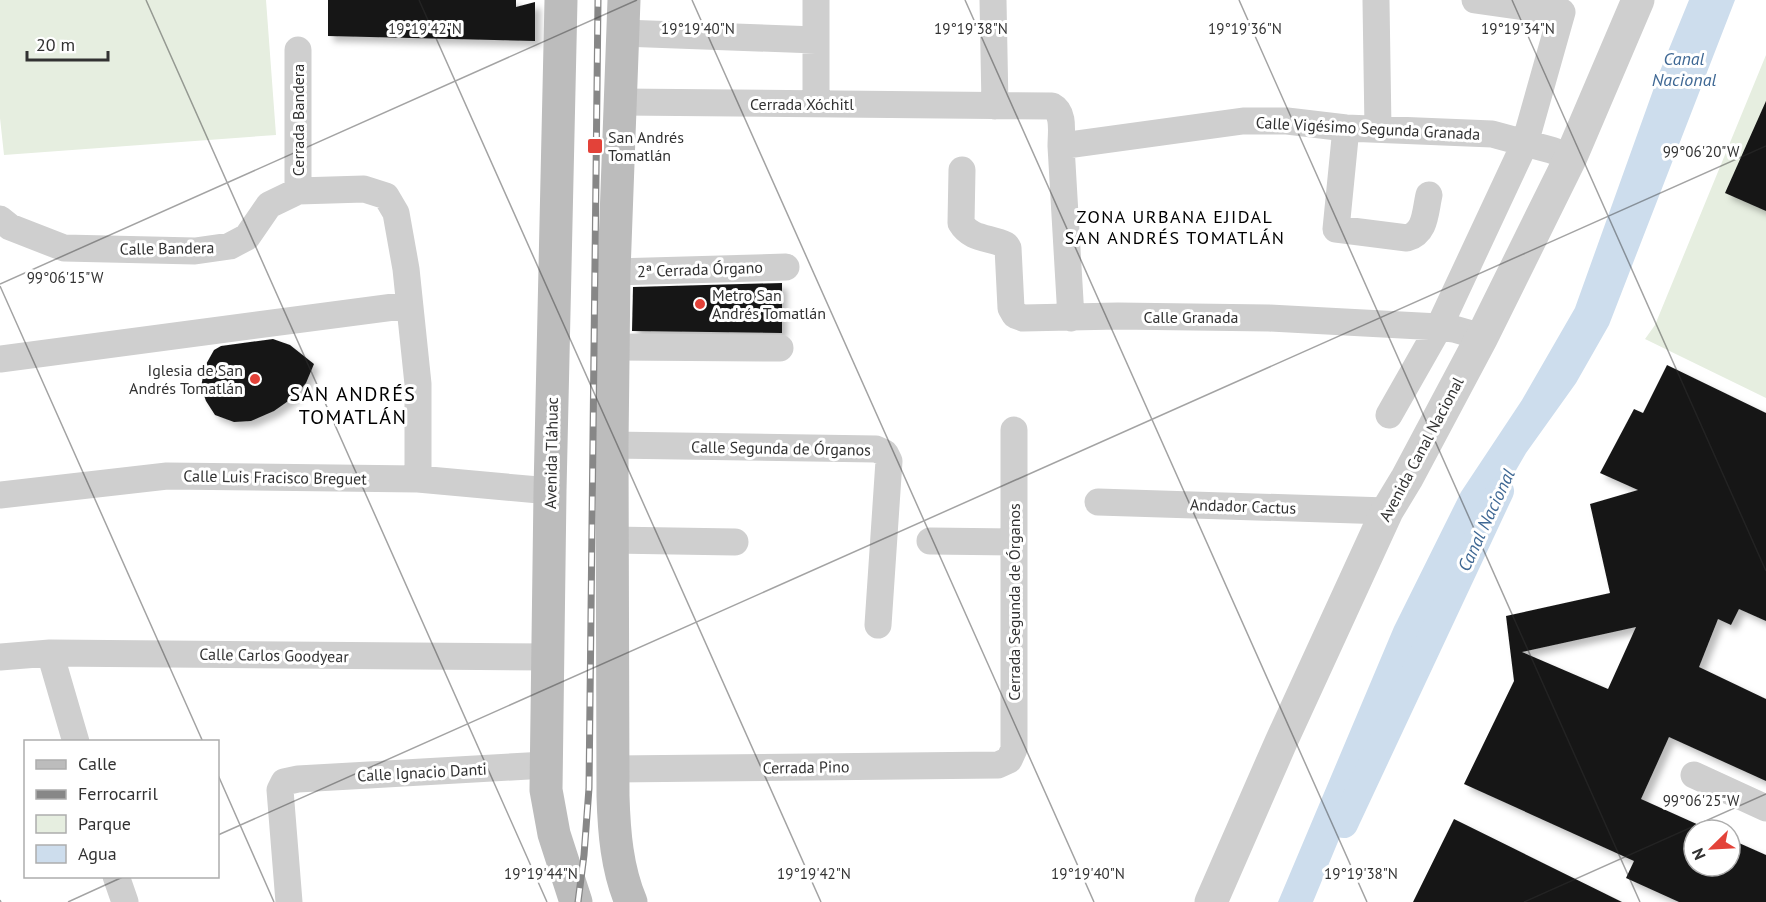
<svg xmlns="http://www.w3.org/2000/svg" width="1766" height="902" viewBox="0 0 1766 902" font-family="'PT Sans',sans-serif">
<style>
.green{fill:#e6eee0}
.water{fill:#cddded}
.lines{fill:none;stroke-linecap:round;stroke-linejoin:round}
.canal{stroke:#cddded;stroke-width:28}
.building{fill:#191919;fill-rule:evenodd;filter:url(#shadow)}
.minor{stroke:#cfcfcf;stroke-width:27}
.tertiary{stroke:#cfcfcf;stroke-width:33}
.secondary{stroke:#bcbcbc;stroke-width:33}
.rail-casing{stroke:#878787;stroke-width:7}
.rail{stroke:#fff;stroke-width:4.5;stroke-dasharray:14;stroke-linecap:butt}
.ticks{fill:none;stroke:#323232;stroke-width:1.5;stroke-opacity:0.45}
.poi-dot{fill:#e34239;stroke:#fff;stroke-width:2}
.labels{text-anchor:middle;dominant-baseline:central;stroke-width:6;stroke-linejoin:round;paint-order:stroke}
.street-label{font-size:16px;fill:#323232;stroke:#fff}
.poi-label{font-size:16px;fill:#323232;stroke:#fff;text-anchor:start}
.water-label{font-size:18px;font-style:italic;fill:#3f6894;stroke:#fff}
.neighbourhood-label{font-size:18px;letter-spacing:1.5px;fill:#000;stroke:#fff}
.quarter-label{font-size:20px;letter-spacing:1.5px;fill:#000;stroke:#fff}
.ticks-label{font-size:15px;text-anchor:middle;fill:#323232;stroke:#fff;stroke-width:6;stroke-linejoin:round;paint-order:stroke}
</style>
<defs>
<filter id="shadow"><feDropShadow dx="5.5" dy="5.5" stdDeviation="3" flood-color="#0004"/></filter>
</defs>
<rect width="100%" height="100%" fill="#fff"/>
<path class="green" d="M0 0H266L276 135 4 155 0 118Z
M1766 55V398L1645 339 1655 325Z"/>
<path class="water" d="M1689 0H1735L1609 325 1576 383 1526 453 1472 546 1420 644 1313 902H1278L1394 627 1461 492 1522 400 1575 308 1660 71Z"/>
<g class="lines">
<path class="canal" d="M1344 824 1500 491"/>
</g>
<path class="building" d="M328 0H516V7L535 2V41L328 36Z
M1766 101V211L1725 193Z
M782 283V333L632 331 633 287Z
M273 339 290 345 314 364 306 383 294 397 274 411 251 421 234 422 215 415 206 401 201 387 205 366 214 350 221 346Z
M1667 365 1766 413V621L1739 609 1731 625 1718 619 1699 667 1766 699V781L1669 737 1641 799 1710 830H1694V866H1730V839L1766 855V902H1679L1626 878 1634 861 1464 784 1514 681 1506 616 1610 593 1590 504 1638 490 1600 473 1634 409 1643 413ZM1636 627 1608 689 1522 652Z
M1454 819 1622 902H1413Z"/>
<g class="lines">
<path class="minor" d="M816 0V104
M993 0 995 106
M1376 1 1378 129
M622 33 816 40
M298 50V191
M621 102 1052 106C1065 113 1061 132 1061 146L1243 121H1287L1346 128 1492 134 1551 150 1571 157
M1346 128 1336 229 1407 238C1426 233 1425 212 1429 195
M1061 146 1071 318
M962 170 961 223C971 240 990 237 1006 245L1008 248 1011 308 1015 315 1023 318 1118 316 1269 318 1439 327 1454 329 1482 337
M0 219 10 227 64 248 195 251 230 246 247 237 269 205 298 191 364 189 386 196 396 213 406 269 418 384V479
M614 272 786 267
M614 347 780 348
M0 359 409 305
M1389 415 1439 327 1525 143 1562 12 1475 0
M612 445 876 449 885 453 889 461 878 625
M0 495 167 476 418 479 550 491
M1098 502 1387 511
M612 540 735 542
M930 541 1014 542
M50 653 76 742
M0 657 50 653 549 657
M614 769 998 765 1009 760 1014 749V430
M1694 775 1766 808
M116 876 125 902
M289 902 280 790 284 782 298 779 546 765"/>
<path class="tertiary" d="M1211 902 1281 742 1387 511 1407 478 1482 337 1571 157 1638 0"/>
<path class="secondary" d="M561 0 550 491 546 790 554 834 576 902
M624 0 614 272 612 445 613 796C614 832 617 869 631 902"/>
<defs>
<path id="rail" d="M578 902 584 855 589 788 598 0"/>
</defs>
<use href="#rail" class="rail-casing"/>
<use href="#rail" class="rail"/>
</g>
<path class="ticks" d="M146 0 547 902M419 0 821 902M692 0 1094 902M965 0 1367 902M1239 0 1640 902M1512 0 1766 571M0 284 637 0M0 286 203 742M218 775 274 902M218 835 1766 146M0 900 1 902M68 902 125 876M1524 902 1766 794"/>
<g class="poi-dot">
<rect x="587" y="138" width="16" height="16" rx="3"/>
<circle cx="700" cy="304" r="6"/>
<circle cx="255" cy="379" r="6"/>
</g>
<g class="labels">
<g class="street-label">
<text x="802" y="104">Cerrada Xóchitl</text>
<text transform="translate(298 120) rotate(-90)">Cerrada Bandera</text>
<text transform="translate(1368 128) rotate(3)">Calle Vigésimo Segunda Granada</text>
<text transform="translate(167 248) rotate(-1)">Calle Bandera</text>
<text transform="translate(700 269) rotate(-2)">2ª Cerrada Órgano</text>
<text x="1191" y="317">Calle Granada</text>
<text transform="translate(781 448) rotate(1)">Calle Segunda de Órganos</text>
<text transform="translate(1421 449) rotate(-62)">Avenida Canal Nacional</text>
<text transform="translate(551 453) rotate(-89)">Avenida Tláhuac</text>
<text transform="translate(275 477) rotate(1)">Calle Luis Fracisco Breguet</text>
<text transform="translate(1243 506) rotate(2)">Andador Cactus</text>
<text transform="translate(1014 602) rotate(-90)">Cerrada Segunda de Órganos</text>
<text transform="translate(274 655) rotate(1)">Calle Carlos Goodyear</text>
<text transform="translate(806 767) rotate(-1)">Cerrada Pino</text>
<text transform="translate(422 772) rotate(-3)">Calle Ignacio Danti</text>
</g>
<g class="poi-label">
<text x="608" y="137">San Andrés<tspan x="608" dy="18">Tomatlán</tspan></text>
<text x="712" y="295">Metro San<tspan x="712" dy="18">Andrés Tomatlán</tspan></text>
<text x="243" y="370" text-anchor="end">Iglesia de San<tspan x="243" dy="18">Andrés Tomatlán</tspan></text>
</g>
<g class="water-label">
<text x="1684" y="58">Canal<tspan x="1684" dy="21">Nacional</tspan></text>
<text transform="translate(1486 520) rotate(-65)">Canal Nacional</text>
</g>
<g class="neighbourhood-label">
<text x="1175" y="216">ZONA URBANA EJIDAL<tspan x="1175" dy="21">SAN ANDRÉS TOMATLÁN</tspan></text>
</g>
<g class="quarter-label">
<text x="353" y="394">SAN ANDRÉS<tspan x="353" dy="23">TOMATLÁN</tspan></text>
</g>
</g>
<g class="ticks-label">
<text x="1518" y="34">19°19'34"N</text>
<text x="425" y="34">19°19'42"N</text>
<text x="698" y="34">19°19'40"N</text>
<text x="971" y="34">19°19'38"N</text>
<text x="1245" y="34">19°19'36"N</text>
<text x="1701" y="157">99°06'20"W</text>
<text x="65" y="283">99°06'15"W</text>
<text x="1701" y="806">99°06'25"W</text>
<text x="541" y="879">19°19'44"N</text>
<text x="814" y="879">19°19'42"N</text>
<text x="1088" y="879">19°19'40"N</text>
<text x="1361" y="879">19°19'38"N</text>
</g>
<rect x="24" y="740" width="195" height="138" fill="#ffffff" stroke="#adadad" stroke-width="1.5"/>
<rect x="36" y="760" width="30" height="9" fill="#bcbcbc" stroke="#adadad" stroke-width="1.5"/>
<text x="78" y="770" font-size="18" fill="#323232">Calle</text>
<rect x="36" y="790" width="30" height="9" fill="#878787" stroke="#adadad" stroke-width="1.5"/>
<text x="78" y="800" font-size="18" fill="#323232">Ferrocarril</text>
<rect x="36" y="815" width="30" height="18" fill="#e6eee0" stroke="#adadad" stroke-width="1.5"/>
<text x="78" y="830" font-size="18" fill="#323232">Parque</text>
<rect x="36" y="845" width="30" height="18" fill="#cddded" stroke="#adadad" stroke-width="1.5"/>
<text x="78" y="860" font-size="18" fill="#323232">Agua</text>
<g transform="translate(1712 848) rotate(246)"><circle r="28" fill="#ffffff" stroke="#adadad" stroke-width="1.5"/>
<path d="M0-4.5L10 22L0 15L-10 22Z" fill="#e34239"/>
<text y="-9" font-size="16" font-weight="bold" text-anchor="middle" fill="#323232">N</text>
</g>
<path d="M27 51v9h81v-9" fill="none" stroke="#323232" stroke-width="3"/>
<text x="36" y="51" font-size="18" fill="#323232" stroke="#ffffff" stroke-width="4.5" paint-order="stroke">20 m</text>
</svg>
